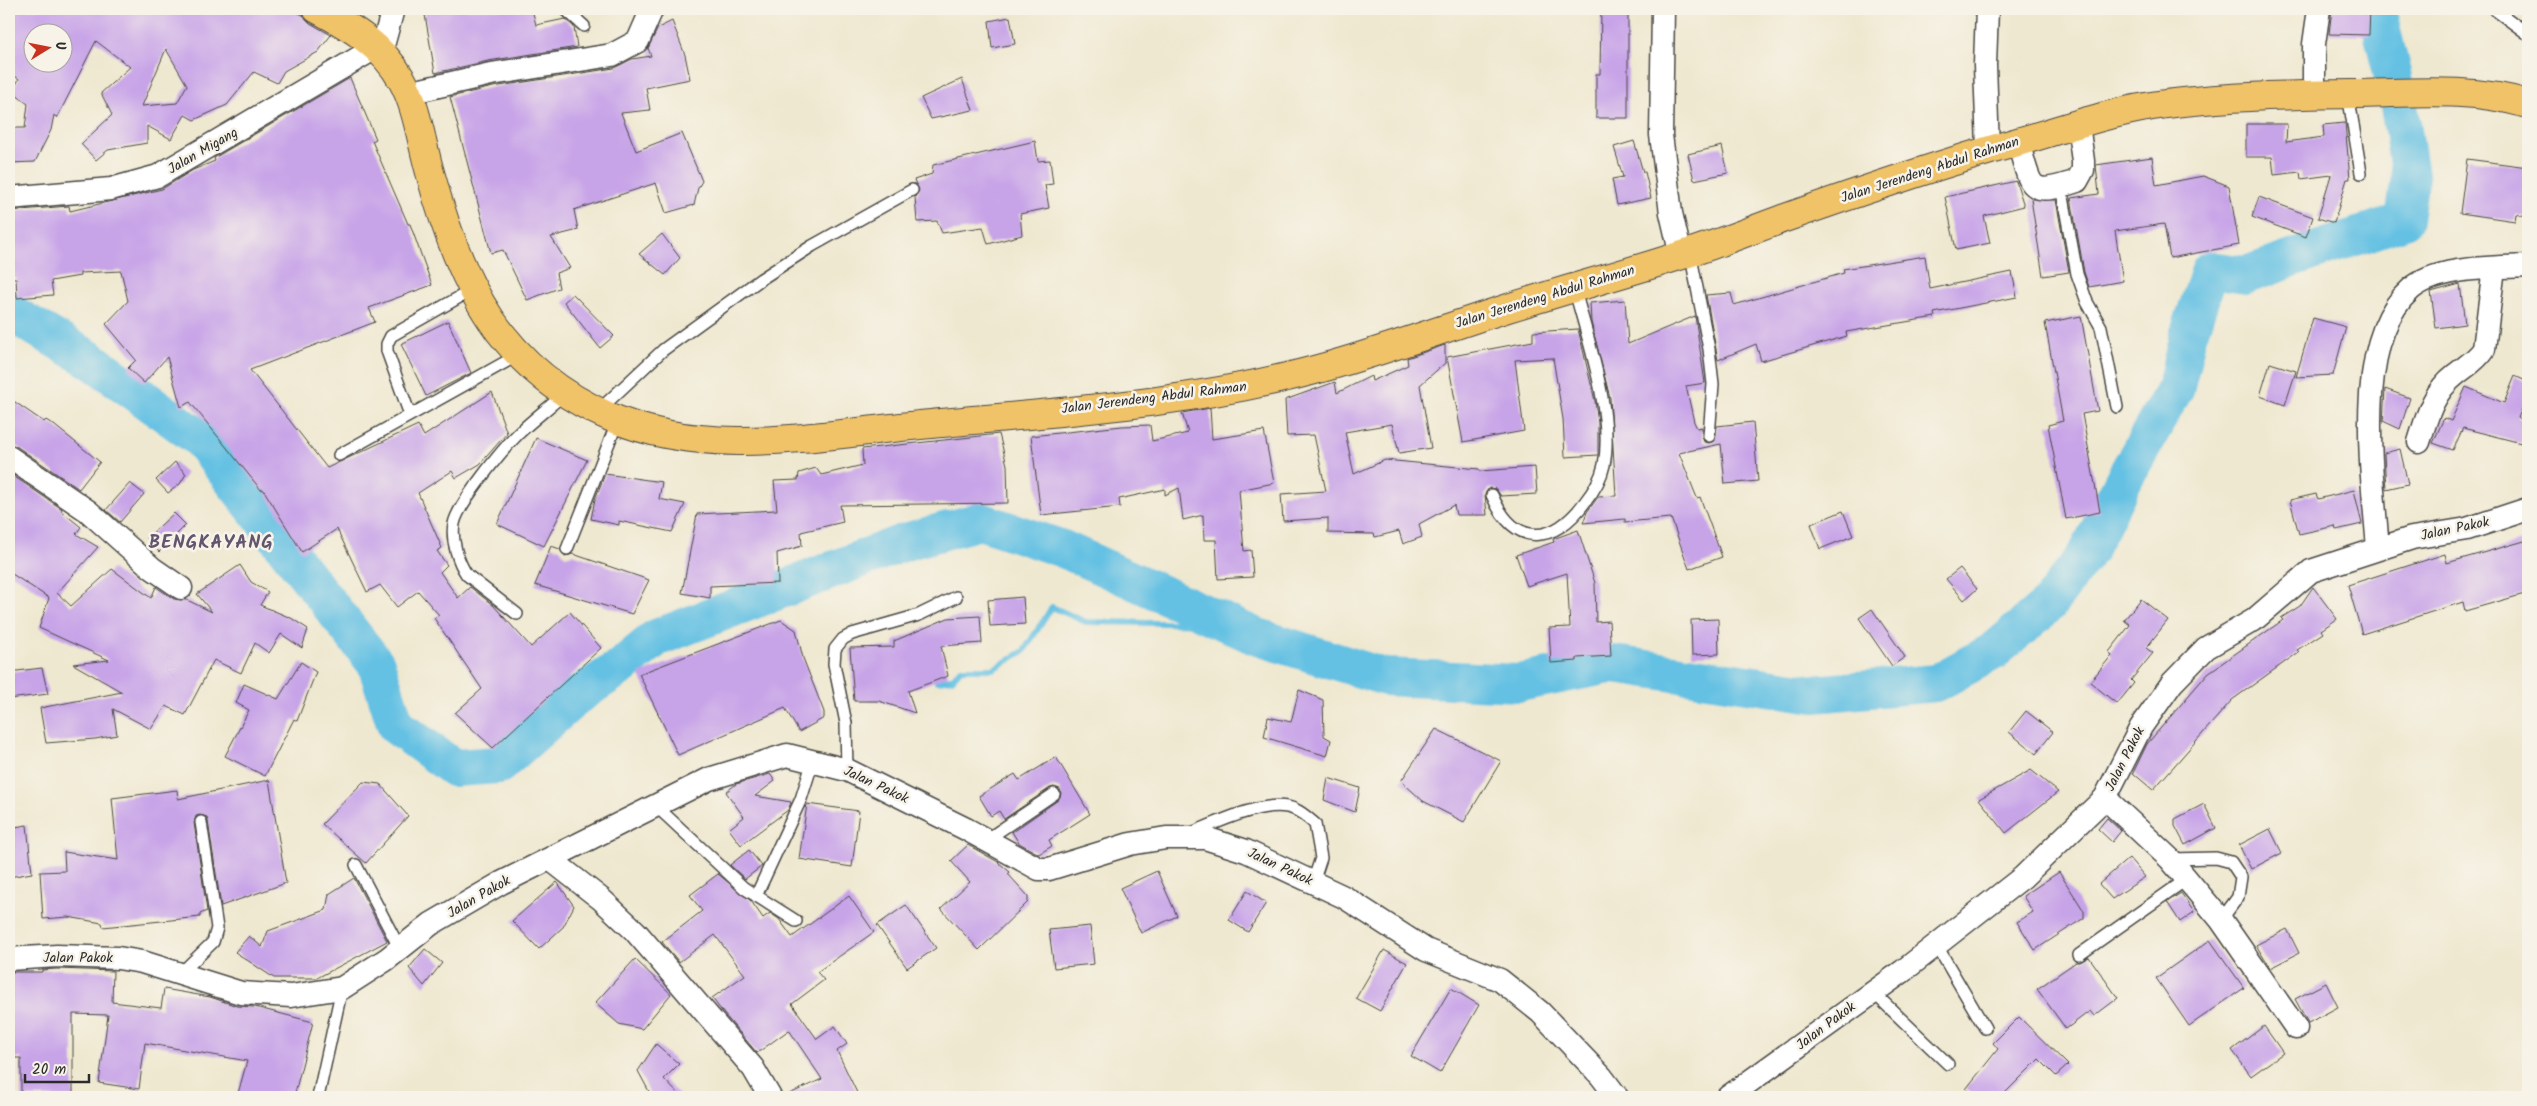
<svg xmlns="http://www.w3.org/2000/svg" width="2537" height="1106" viewBox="0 0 2537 1106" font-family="Kalam,sans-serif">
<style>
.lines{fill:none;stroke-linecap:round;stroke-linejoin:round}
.stream{stroke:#65c1e3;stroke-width:6}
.river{stroke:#65c1e3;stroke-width:38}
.building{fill:#c7a3e8;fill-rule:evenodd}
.service-casing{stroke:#484744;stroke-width:14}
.minor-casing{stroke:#484744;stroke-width:25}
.trunk-casing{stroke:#484744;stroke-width:30}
.service{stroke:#fff;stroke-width:11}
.minor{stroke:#fff;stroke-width:22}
.trunk{stroke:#f1c369;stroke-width:28}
.labels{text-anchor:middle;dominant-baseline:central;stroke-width:5;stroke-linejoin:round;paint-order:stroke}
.street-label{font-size:14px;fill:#2b2b2b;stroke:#f7f3e8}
.district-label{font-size:19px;font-weight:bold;letter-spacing:1px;fill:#62556d;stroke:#f7f3e8}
</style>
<rect width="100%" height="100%" fill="#f7f3e8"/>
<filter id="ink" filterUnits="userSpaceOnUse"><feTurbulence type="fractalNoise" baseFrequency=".02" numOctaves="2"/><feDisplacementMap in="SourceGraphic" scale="10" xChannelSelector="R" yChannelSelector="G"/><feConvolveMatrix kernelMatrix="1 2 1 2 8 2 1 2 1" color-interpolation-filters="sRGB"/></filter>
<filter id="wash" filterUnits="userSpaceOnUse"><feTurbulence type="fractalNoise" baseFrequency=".0096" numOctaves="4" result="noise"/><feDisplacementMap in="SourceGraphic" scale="20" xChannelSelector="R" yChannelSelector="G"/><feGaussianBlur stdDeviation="1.12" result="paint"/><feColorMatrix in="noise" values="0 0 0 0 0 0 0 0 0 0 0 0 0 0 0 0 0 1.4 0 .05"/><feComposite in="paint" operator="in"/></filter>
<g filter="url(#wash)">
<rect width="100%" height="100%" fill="#efe8d0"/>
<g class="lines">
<path class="stream" d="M937 681 952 679 961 669H993L1024 651 1052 607 1086 622 1231 624"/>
<path class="river" d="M9 312 91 360 200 439 376 664 396 726 454 768 499 765 577 696 622 666 656 638 905 542 980 521 1063 549 1255 636 1385 677 1519 683 1614 664 1814 694 1936 683 1994 651 2048 605 2089 550 2125 477 2176 387 2187 339 2210 270 2246 275 2404 220 2410 176 2398 99 2377 9"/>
</g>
<g id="blocks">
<path class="building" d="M9 9H289L303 15 310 23 331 35 318 52 284 71 277 83 254 72 227 105 194 120 185 115 171 139 147 126V143L108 150 96 160 81 144 112 115 101 93 130 67 96 41 57 118 54 115 51 130 35 162 9 163V128H25L28 104 12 92 19 79 9 72ZM32 32H62V62H32ZM166 49 187 85 177 103 142 106Z
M424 9H532L536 25 565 19 574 27 577 47 488 61 435 73Z
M1601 9H1628V118H1596V74H1600Z
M2332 9H2370L2369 35 2329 34Z
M1010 17 1015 44 992 48 989 21Z
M672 21 685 55 690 79 646 88 650 110 621 113 636 151 682 133 702 181 698 188 694 205 666 213 656 183 574 210 578 230 551 237 570 268 556 273 559 288 527 300 503 250 491 253 450 97 493 87 614 68 632 59 651 56 648 48 658 28Z
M350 78 376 139 372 141 408 224H410L432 285 369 308 375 322 250 370 327 468 418 425 424 436 492 392 507 433 480 464 456 478 452 471 418 493 442 548 437 551 447 565 440 572 458 598 470 587 493 605 531 647 570 612 601 648 493 748 455 713 482 689 434 618 439 615 418 591 397 607 380 585 367 592 337 529 302 552 263 489 261 490 190 402 181 407 167 357 144 383 128 368 136 360 106 324 128 301 121 271 80 273V276L51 281 53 295 17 298 16 278H9V211L69 206 70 211 162 189 193 170 215 161 214 158Z
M962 79 973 110 931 119 921 98Z
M2345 123 2350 179H2347L2334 223 2318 218 2331 175 2301 179 2300 172 2274 175 2272 157H2246V124H2287L2286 142 2324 137 2323 125Z
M1035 141 1038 161 1050 160 1053 184 1045 185 1049 208 1020 214 1022 235 988 244 983 227 942 233 937 221 917 222 915 197 919 190 914 180 932 174 933 165Z
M1634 141 1643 172H1645L1651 198 1617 205 1612 179 1623 177 1614 147Z
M1722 146 1728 173 1694 180 1688 154Z
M2152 157 2156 185 2203 176 2229 186 2239 245 2170 258 2164 224 2115 231 2123 281 2089 287 2084 272 2071 198 2099 194 2096 165Z
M2467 159 2528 167V218L2516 214 2515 221 2460 213Z
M2016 181 2024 206 1984 216 1990 243 1956 250 1945 197Z
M2259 197 2313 217 2306 237 2252 217Z
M2031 199 2056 200 2069 272 2043 276Z
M662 234 680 258 665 275 639 254Z
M1925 256 1930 289 2012 272 2017 297 1934 313 1935 317 1846 332 1847 336 1761 361 1756 344 1718 360 1706 295 1731 293 1734 305 1844 273 1843 269Z
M2460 284 2465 324 2436 328 2431 292Z
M573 294 614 336 600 348 564 302Z
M1625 300 1628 344 1695 316 1705 383 1686 386 1694 422 1697 428 1702 427V436L1704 442 1709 443 1715 441 1717 426 1753 422 1758 481 1725 484 1721 444 1679 453 1697 498 1700 497 1722 557 1689 569 1671 518 1625 522V519L1583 523 1587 512 1598 497 1616 496 1610 398 1591 322 1590 303Z
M2081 316 2098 411 2082 414 2100 512 2066 519 2048 425 2063 421 2045 323Z
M2313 318 2346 327 2333 375 2296 377Z
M448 321 471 373 426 396 401 344Z
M1578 329 1595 401 1598 423V455L1565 457 1563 419 1553 358 1515 360 1524 431 1463 442 1447 357 1533 341V332Z
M1445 345V363L1420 385 1431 448 1399 453 1392 424 1345 432 1354 474 1385 460 1479 469 1480 471 1535 467 1537 494 1501 496 1496 489 1489 488 1485 494 1487 515H1456L1454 505 1419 524 1422 537 1403 544 1399 531 1375 537 1374 534 1328 533V518L1283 521 1281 494 1326 491 1314 435 1287 436 1285 400 1335 382 1337 393 1371 376 1372 381 1408 365 1407 358Z
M2270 363 2296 371 2285 405 2260 396Z
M2515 376 2528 382V394L2518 418 2527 420 2521 443 2463 428 2453 450 2433 443 2444 418 2451 421 2466 387 2504 403Z
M2385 389 2410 398 2400 429 2383 421Z
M9 398 44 422 46 420 54 425 100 462 79 489 16 446 9 444Z
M1210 408 1212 439 1264 431 1274 483 1239 490 1244 551 1251 550 1253 577 1218 579 1216 540H1204L1203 515 1183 520 1179 488 1165 495V489L1119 499 1120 507 1041 515 1031 436 1122 426 1150 425 1152 441 1188 433 1182 413Z
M999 434 1007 465 1008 503 840 505 843 522 801 532 802 546 777 553 778 583 710 586V598L682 593 697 514 777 510 774 481 798 480 799 473 816 468 821 475 863 465 862 449Z
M536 438 587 460 544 546 497 524Z
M2400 449 2408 484 2386 489 2384 453Z
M175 462 186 474 180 484 168 493 156 480Z
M9 473 62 509 61 511 81 527 76 534 98 547 57 593 71 606 112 569 151 598 156 587 174 599 187 600 212 612 197 594 240 565 251 582 268 592 260 605 291 618 308 629 302 648 281 634 269 653 255 643 241 673 214 660 185 715 166 706 151 729 113 709 117 735 95 739 46 743 40 708 122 692 73 664 109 660 39 628 49 598 9 572Z
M605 474 662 482 659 499 685 504 672 532 619 521V525L591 519 595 499Z
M130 483 144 494 120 522 106 510Z
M2354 490 2362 524 2336 530 2335 526 2299 534 2290 500 2316 494 2318 499Z
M1843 511 1853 536 1820 549 1811 524Z
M174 513 186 525 159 552 147 538Z
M1578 530 1595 583 1596 622 1609 621 1611 656 1577 658V661L1551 663 1549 628 1570 627 1567 573 1527 586 1516 555 1554 542 1553 539Z
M2528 540V593L2465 611 2463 602 2362 634 2348 585 2445 554 2447 563Z
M551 546 560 549 565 556 573 554 649 580 632 614 535 585Z
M1960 568 1977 589 1964 600 1946 579Z
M2313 587 2337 619 2321 630 2323 633 2297 650 2299 652 2232 700 2153 790 2133 773 2147 744 2208 673 2283 620 2281 618 2300 606Z
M1023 597 1025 624 990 626 988 600Z
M2141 599 2168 620 2146 648 2153 653 2131 680 2134 683 2117 704 2090 682 2112 655 2109 652 2130 625 2124 620Z
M1872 609 1905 657 1892 666 1859 618Z
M980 616 982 643 941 646 948 676 908 691 915 713 879 701H854L850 648 894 647V641L948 618Z
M1718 619 1719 654 1692 655 1691 620Z
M781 620 796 630 803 658 824 712V718L799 732 785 708 678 755 639 674Z
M301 662 316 672 297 721 294 719 265 776 225 756 249 710 236 703 244 684 278 699Z
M42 668 48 694 9 699V672Z
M1299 690 1323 700 1324 736 1331 740 1327 756 1264 737 1268 717 1291 722Z
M2026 711 2053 732 2036 754 2009 732Z
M1436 729 1501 761 1464 822 1423 801 1401 781Z
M1056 757 1090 814 1049 840 1052 846 1039 854 1019 843 1012 832 1058 800 1061 794 1060 789 1054 787 1050 788 1004 819 999 811 991 816 979 796 1015 774 1019 780Z
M2031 770 2058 792 2006 833 1979 799Z
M770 774 775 781 755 796 791 802 788 810 741 845 729 829 744 817 726 792 736 784Z
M1328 778 1360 788 1355 812 1324 800Z
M269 780 286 883 221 906 208 821 207 817 200 815 196 816 194 823 207 911 200 914V917L103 927 102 923 68 917 43 919 40 872 65 871 64 852 118 860 112 798 177 790 178 799Z
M363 782 380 784 408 816 366 863 322 824Z
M807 804 859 811 852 867 799 859Z
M2204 804 2216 828 2185 845 2175 826V819Z
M2107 818 2121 831 2112 842 2098 829Z
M27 825 32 873 9 877V828Z
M2270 829 2282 853 2251 869 2239 845Z
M968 845 998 862 1010 872 1008 874 1028 896V902L979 950 941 909 970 882 951 861Z
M749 850 762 866 745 879 730 865Z
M2129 858 2145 877 2112 899 2099 884Z
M1157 871 1177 916 1141 933 1120 888Z
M2059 872 2084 911V918L2035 950 2017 922 2033 912 2023 896Z
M718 874 751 901 763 918 770 913 779 919 792 937 849 896 874 932 817 972 824 980 792 1004 817 1039 835 1026 847 1044 837 1051 859 1097H783L822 1079 789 1030 757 1053 724 1014 712 998 745 975 715 935 679 962 662 942 702 911 690 895Z
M354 878 387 941 317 978H274L235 952 249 936 262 947 268 931 326 910 329 894Z
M557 882 574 906 563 927 539 949 512 921Z
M1247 891 1266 903 1248 932 1229 920Z
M2181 893 2194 912 2180 922 2167 902Z
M906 905 936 948 907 968 877 925Z
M1090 926 1094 964 1054 968 1049 930Z
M2287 929 2299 953 2270 968 2256 945Z
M2210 940 2244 988 2189 1026 2156 978Z
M425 949 442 963 424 986 409 968Z
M1384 950 1407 963 1380 1011 1356 998Z
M2089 957 2118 998 2094 1016 2090 1011 2066 1029 2037 989 2076 962H2080Z
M635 959 671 994 642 1029 619 1024 595 1003Z
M57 969 113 971 112 1002 161 1008 164 989 210 997 237 1006 255 1007 313 1022 294 1097H237L247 1061 145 1043 139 1089 99 1083 108 1015 73 1014V1097H21V1058H9V972H42V970Z
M2326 983 2338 1007 2308 1023 2295 999Z
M1451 988 1479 1005 1440 1073 1411 1056Z
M2019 1017 2068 1065 2056 1076 2039 1059 2001 1097H1976L1966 1089 1998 1049 1993 1043Z
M2264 1026 2283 1053 2251 1076 2232 1050Z
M656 1044 679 1064 664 1079 681 1097H652L638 1071Z"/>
</g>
</g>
<g filter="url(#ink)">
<use href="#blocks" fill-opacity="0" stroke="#484744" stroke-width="1"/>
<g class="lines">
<defs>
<path id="service" d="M565 9 584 26
M2494 9 2528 34
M2348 94 2361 173
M2061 186 2077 274 2087 302 2101 327 2117 407
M1690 252 1709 349 1713 384 1709 436
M598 411 663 350 761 279 812 246 912 190
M410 415 387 351V344L391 336 472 290
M339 455 518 355
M1492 495C1514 548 1554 545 1585 502 1593 492 1601 479 1604 465 1614 414 1587 337 1574 287
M567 549 618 420
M517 614 467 575C458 562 451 540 454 524 457 505 503 449 518 434 533 419 550 407 565 393
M847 770 846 723 834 664 835 649 843 639 852 634 919 615 956 597
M656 806 744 888 796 921
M1194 832C1218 822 1270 797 1296 810 1303 813 1309 819 1315 824L1321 858 1313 882
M986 840 1054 794
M2170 859 2216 858 2231 862 2241 877 2238 897 2221 920
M356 865 400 949
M756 896 801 799 813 761
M1937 946 1985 1028
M2079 955 2187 879
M180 974 213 942 217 928 201 822
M1873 992 1948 1064
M318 1097 342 988"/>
<path id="minor" d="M1663 9 1661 135 1671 213 1681 256
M1987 9 1985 65 1988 149
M381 53 393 9
M408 93 491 74 612 55 638 41 652 9
M2314 94V44L2319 9
M2018 142C2032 187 2026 198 2077 181L2083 170V161L2078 124
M9 198 111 189 158 176 377 47
M2419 442C2427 417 2433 392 2455 375 2465 367 2477 360 2484 349L2494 268
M9 457 88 511 152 568 181 588
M2378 549C2373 478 2351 341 2411 289 2438 266 2494 268 2528 266
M2105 798 2170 859 2221 920 2296 1028
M550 859 601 899 635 931 753 1068 770 1097
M9 959 57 956 118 958 142 962 241 993 291 996 342 988 387 959 431 924 501 883 709 779 787 755 847 770 966 829 1039 869H1049L1130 844 1166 838H1205L1246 851 1344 897 1426 950 1500 980 1540 1012 1601 1076 1617 1097
M1728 1097 1903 971 2023 877 2105 798 2141 727 2172 683 2206 648 2254 620 2311 571 2412 538 2467 529 2528 509"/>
<path id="trunk" d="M317 9C351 27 382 45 402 80 417 106 422 146 431 176 460 284 502 370 610 417 707 459 819 435 920 425 1057 412 1196 404 1329 366 1389 349 1448 327 1508 308 1564 290 1620 275 1676 257 1712 246 1747 232 1782 219 1861 191 1940 164 2021 141 2069 127 2116 110 2166 104 2228 96 2292 95 2354 94 2413 93 2471 87 2528 104"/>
</defs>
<use href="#service" class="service-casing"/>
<use href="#minor" class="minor-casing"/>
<use href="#trunk" class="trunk-casing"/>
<use href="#service" class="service"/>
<use href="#minor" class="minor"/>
<use href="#trunk" class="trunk"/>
</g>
</g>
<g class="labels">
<g class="street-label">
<text transform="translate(203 151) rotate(-30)">Jalan Migang</text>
<text transform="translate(1930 170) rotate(-18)">Jalan Jerendeng Abdul Rahman</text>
<text transform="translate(1545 297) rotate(-17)">Jalan Jerendeng Abdul Rahman</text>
<text transform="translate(1154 398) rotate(-7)">Jalan Jerendeng Abdul Rahman</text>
<text transform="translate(2455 529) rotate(-12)">Jalan Pakok</text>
<text transform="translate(2125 759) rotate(-63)">Jalan Pakok</text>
<text transform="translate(876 785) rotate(25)">Jalan Pakok</text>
<text transform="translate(1280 867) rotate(25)">Jalan Pakok</text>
<text transform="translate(479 897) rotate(-30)">Jalan Pakok</text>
<text x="78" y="958">Jalan Pakok</text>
<text transform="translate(1826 1026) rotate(-37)">Jalan Pakok</text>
</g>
<g class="district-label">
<text x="211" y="543">BENGKAYANG</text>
</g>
</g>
<rect width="2537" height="1106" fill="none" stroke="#f7f3e8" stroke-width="30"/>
<g transform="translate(48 48) rotate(80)"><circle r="24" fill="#f7f3e8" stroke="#a5a39c"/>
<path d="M0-4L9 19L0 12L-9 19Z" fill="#c8321e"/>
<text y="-8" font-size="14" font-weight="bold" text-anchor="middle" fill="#2b2b2b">U</text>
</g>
<path d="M25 1074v8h64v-8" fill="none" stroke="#2b2b2b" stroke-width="2.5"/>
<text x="32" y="1074" font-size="15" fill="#2b2b2b" stroke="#f7f3e8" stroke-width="4" paint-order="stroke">20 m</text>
</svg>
